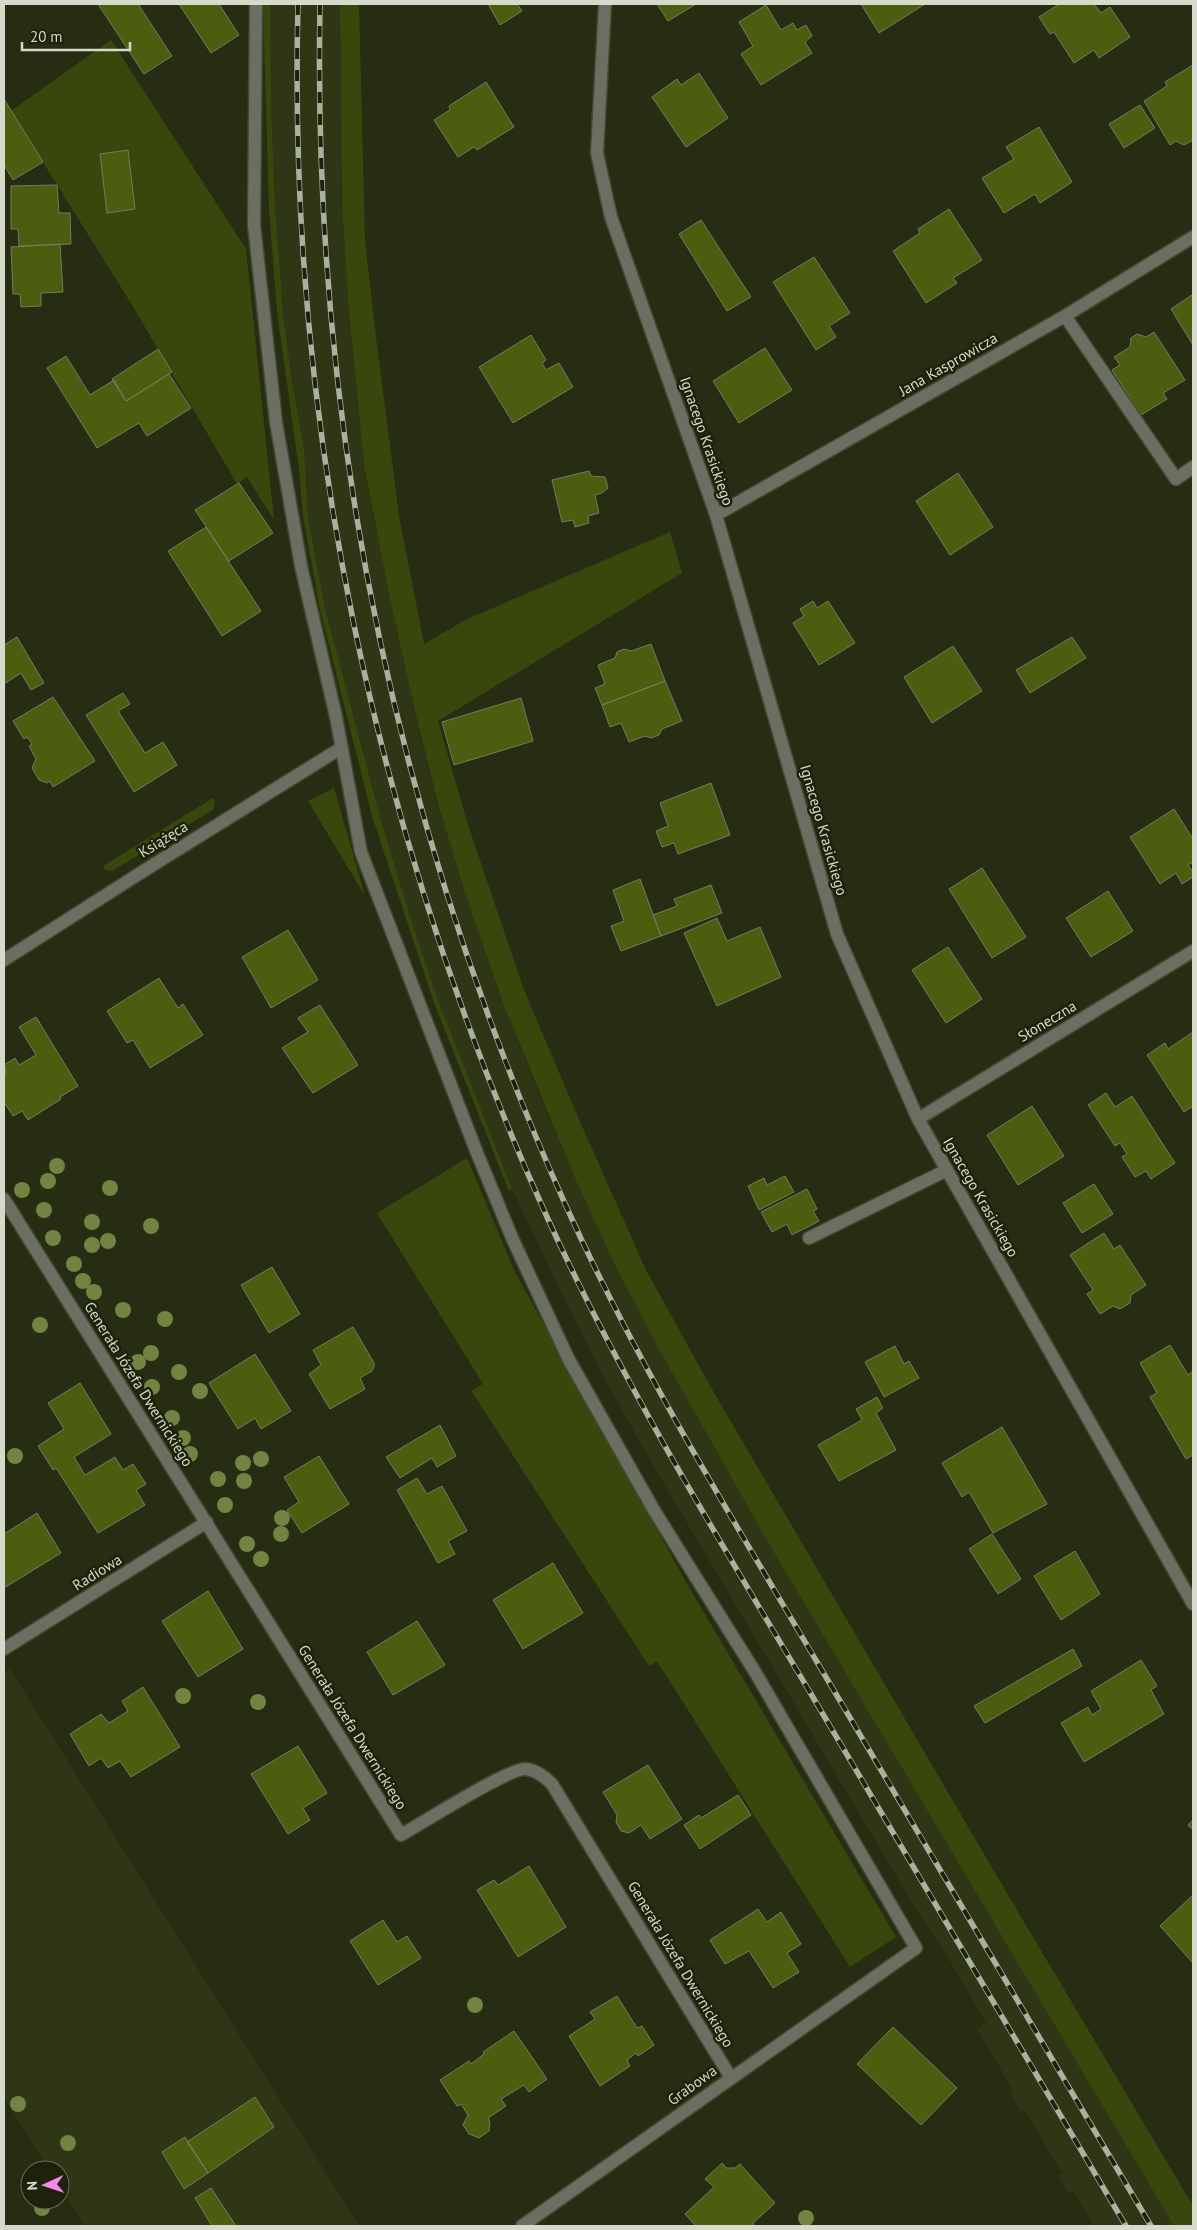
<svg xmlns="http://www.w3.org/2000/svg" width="1197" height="2230" viewBox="0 0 1197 2230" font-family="'PT Sans',sans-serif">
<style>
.built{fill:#2e3615}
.green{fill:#3a470c}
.building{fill:#4d5d10;stroke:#747c60}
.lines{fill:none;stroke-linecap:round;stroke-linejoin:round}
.minor-casing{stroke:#424930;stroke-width:15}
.minor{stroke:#6b6f62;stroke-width:12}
.rail-casing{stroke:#abb19f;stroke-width:5.5}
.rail{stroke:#1d230a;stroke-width:4;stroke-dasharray:11;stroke-linecap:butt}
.tree{fill:#728441}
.labels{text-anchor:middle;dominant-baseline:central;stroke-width:5;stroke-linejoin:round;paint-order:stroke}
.street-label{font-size:15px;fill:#d5dacb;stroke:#1d230a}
</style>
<rect width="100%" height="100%" fill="#262d13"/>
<path class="built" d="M270 4H340L342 204 348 301 364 466 371 504 414 707 439 807 468 902 497 988 534 1082 577 1183 615 1265 711 1442 1174 2226H1094L1074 2192 1069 2194 1058 2175 1062 2173 1024 2109 1020 2111 1009 2092 1013 2090 977 2029 986 2023 950 1961 911 1901 657 1472 603 1376 561 1292 512 1189 478 1105 439 1003 409 913 379 813 325 608 308 517 304 448 292 382 283 312 275 207 271 105Z
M10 1669 359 2226H85L60 2187V2170H49L4 2097V1673Z"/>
<path class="green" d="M263 4H270L271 105 275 207 283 312 292 382 304 448 308 517 325 608 379 813 409 913 439 1003 512 1189 509 1191 435 1005 372 816 320 609 303 516 299 469 277 312 269 209Z
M340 4H359L365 240 375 329 399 516 424 644 465 620 670 532 682 573 438 721 468 825 524 990 581 1124 646 1270 713 1391 1008 1895 1193 2206V2226H1174L768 1542 660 1351 615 1265 577 1183 504 1006 468 902 439 807 414 707 391 603 364 466 348 301 342 204Z
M111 40 246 249 274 520 247 477 237 484 132 305 11 111Z
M334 788 365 896 308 801Z
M213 798 215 801 213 810 112 871 105 870 103 866Z
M467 1158 515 1272 687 1584 896 1937 850 1967 657 1661 649 1666 474 1395 471 1391 483 1384 377 1213Z"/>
<path class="building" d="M98 4H138L172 56 144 74Z
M179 4H219L239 35 211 53Z
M488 4H517L522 11 500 25Z
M657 4H696L668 21Z
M861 4H925L879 33Z
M1059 4H1094L1101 13 1110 7 1130 37 1099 58 1094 50 1074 63 1054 32 1050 34 1039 17Z
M766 5 781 30 793 23 797 30 806 25 812 36 805 42 812 53 761 85 741 54 753 46 739 22Z
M1193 65V140L1184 145 1176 141 1170 145 1144 101 1167 86 1165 82Z
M699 73 728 118 686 147 652 97 677 79 681 85Z
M486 82 514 127 477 150 474 147 458 157 434 120 450 110 449 106Z
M4 99 43 162 13 180 4 165Z
M1140 105 1155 128 1124 148 1109 124Z
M1039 127 1072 182 1040 203 1035 194 1004 213 982 178 1014 159 1006 147Z
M128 150 135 209 107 213 100 154Z
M57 185 59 213H70L71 244 19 246 18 229H11V186Z
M949 209 982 260 953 278 957 283 926 303 893 251 920 233 918 229Z
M701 220 751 297 727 311 679 234Z
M60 244 63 292 41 293V306L21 307 20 294H13L11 247Z
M814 257 850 313 829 326 836 337 816 350 773 282Z
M1192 295 1193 298V345L1171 309Z
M1154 332 1185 380 1163 393 1167 399 1141 415 1112 370 1120 365 1114 357 1130 347 1131 338 1137 334 1146 337Z
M531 335 546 360 542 363 546 370 559 363 573 387 513 423 479 367Z
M765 348 792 390 739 423 713 381Z
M158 349 172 372 126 401 112 379Z
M66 356 90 395 114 380 126 401 169 374 191 408 147 436 139 423 97 448 47 368Z
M589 471 591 476 605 477 608 488 602 493 595 495 599 513 588 516 589 523 575 527 573 520 562 522 552 480Z
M958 473 993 527 950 555 916 501Z
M239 483 273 533 229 561 195 510Z
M206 527 261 611 222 636 168 551Z
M813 601 817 608 828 601 855 643 819 665 793 623 804 616 800 609Z
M17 637 44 683 31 690 21 673 4 684V645Z
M1072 637 1086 658 1030 693 1016 670Z
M651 644 665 681 602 705 595 688 605 684 598 665 615 658 617 652 624 649 631 651Z
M953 646 982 691 932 723 904 677Z
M665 681 682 721 662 729 659 735 651 738 645 736 629 742 621 723 610 727 602 705Z
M123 693 130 704 118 711 145 753 163 742 177 765 134 792 86 715Z
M53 697 95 761 53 787 50 781 47 783 39 780 32 768 36 759 29 746 32 744 27 737 24 739 13 721Z
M521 698 533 741 454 765 442 722Z
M711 783 730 835 678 854 674 843 662 847 656 831 668 826 660 803Z
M1174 809 1193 839V862L1188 865 1193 872V877L1182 884 1176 873 1160 884 1130 837Z
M982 868 1026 937 992 958 949 889Z
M640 879 661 936 621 951 611 926 624 921 613 890Z
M711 885 722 913 661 936 653 915 677 906 674 899Z
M1108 891 1133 931 1091 957 1066 918Z
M717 918 727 941 760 927 781 977 717 1006 684 933Z
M288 930 318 980 271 1008 242 957Z
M948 947 982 999 946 1023 912 970Z
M159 978 178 1008 183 1004 203 1035 150 1068 133 1040 127 1043 107 1011Z
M320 1005 358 1065 313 1093 282 1048 308 1032 298 1018Z
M36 1017 78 1086 60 1097 61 1099 28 1120 22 1111 13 1116 4 1102V1075L6 1074 4 1065 15 1058 19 1065 36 1055 19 1027Z
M1193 1032V1106L1184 1112 1147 1055 1165 1043 1168 1049Z
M1106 1093 1115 1107 1132 1096 1175 1163 1151 1179 1146 1171 1135 1177 1122 1157 1127 1154 1120 1143 1115 1146 1088 1105Z
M1032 1106 1064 1156 1018 1185 987 1135Z
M785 1176 794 1192 759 1210 748 1186 764 1178 767 1185Z
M1094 1184 1113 1214 1082 1233 1063 1203Z
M807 1189 817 1209 813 1211 819 1221 792 1235 787 1224 772 1232 761 1212Z
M1104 1233 1114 1249 1120 1245 1146 1285 1131 1295 1130 1303 1120 1309 1113 1306 1100 1314 1087 1294 1093 1290 1070 1255Z
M272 1267 300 1314 269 1333 241 1285Z
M353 1327 374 1363V1367L372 1371 360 1378 365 1389 330 1409 309 1374 321 1365 313 1350Z
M1170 1345 1188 1375 1193 1371V1455L1186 1459 1150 1397 1157 1393 1140 1363Z
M895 1346 904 1364 909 1361 919 1378 884 1397 865 1362Z
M255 1354 291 1411 261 1429 255 1418 238 1429 209 1383Z
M80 1383 111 1434 74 1457 85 1475 115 1457 123 1470 133 1464 146 1484 136 1490 145 1505 98 1533 56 1468 53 1470 38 1446 64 1429 48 1403Z
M877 1397 883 1408 876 1413 896 1450 839 1481 818 1445 862 1420 856 1409Z
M440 1425 456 1456 437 1467 432 1458 400 1478 386 1457Z
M1002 1427 1047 1504 993 1533 969 1492 962 1497 942 1463Z
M319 1456 349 1504 302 1533 287 1510 299 1502 284 1477Z
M417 1478 427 1494 442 1486 467 1531 448 1541 455 1554 438 1563 397 1490Z
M37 1513 61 1553 4 1588V1534Z
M992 1534 1021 1579 998 1594 969 1549Z
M1075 1551 1100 1594 1061 1620 1034 1576Z
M553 1563 583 1613 523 1649 493 1600Z
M208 1591 243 1649 198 1677 162 1621Z
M417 1621 445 1665 393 1695 367 1652Z
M1073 1649 1082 1666 985 1723 974 1706Z
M1141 1660 1157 1686 1151 1690 1164 1714 1084 1762 1061 1723 1088 1707 1092 1715 1101 1709 1091 1691Z
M143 1687 180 1747 131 1777 120 1761 108 1768 101 1758 89 1766 70 1734 101 1714 109 1723 128 1711 122 1701Z
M298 1746 327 1793 303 1808 310 1820 288 1834 251 1774Z
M648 1765 682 1819 650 1839 641 1825 629 1833 621 1831 616 1822 617 1815 603 1792Z
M738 1795 751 1815 700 1849 684 1825 699 1815 701 1818Z
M1193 1820V1830L1188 1825Z
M529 1866 566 1927 518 1957 477 1890 494 1880 498 1885Z
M1193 1895V1963L1160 1926Z
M758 1909 767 1922 781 1912 801 1944 787 1953 799 1972 773 1988 749 1951 725 1964 710 1940Z
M383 1920 397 1942 407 1936 421 1958 378 1985 350 1941Z
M617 1996 637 2028 642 2026 654 2045 638 2056 636 2053 627 2060 630 2066 600 2086 569 2036 595 2019 590 2012Z
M893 2027 957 2088 921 2125 857 2064Z
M514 2031 547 2079 529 2092 524 2085 501 2099 506 2106 488 2118 490 2122 489 2131 479 2138 469 2134 463 2125 468 2115 461 2104 457 2106 440 2080 469 2061 471 2064 484 2054 483 2052Z
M255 2097 274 2127 208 2173 187 2142Z
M185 2137 208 2173 184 2189 162 2152Z
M722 2163 726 2168H735L740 2164 775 2203 753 2223 755 2226H696L685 2214 714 2187 705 2179Z
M211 2188 236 2226H212L195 2198Z"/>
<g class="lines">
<defs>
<path id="minor" d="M256 4 254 225 276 422 301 566 336 717 361 852 477 1153 513 1240 569 1360 655 1512 755 1672 916 1948 522 2226
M605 4 597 153 611 217 716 515 837 934 918 1119 1193 1604
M1065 316 1176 479 1193 467
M716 515 1065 316 1193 237
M4 960 145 870 341 748
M918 1119 1193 951
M4 1199 401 1835C421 1824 510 1767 526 1769 536 1770 545 1777 552 1784L731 2078
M809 1238 947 1170
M4 1649 207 1522"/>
</defs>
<use href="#minor" class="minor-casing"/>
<use href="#minor" class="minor"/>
<defs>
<path id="rail" d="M298 4C287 421 375 837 547 1217 622 1382 718 1538 811 1694 916 1871 1021 2049 1126 2226
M320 4C312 422 394 824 566 1206 637 1364 729 1513 817 1662 929 1850 1039 2038 1151 2226"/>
</defs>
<use href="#rail" class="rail-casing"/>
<use href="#rail" class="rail"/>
</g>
<g class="tree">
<circle cx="57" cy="1166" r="8"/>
<circle cx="48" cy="1181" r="8"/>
<circle cx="110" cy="1188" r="8"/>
<circle cx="22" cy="1190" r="8"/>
<circle cx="44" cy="1210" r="8"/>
<circle cx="92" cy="1222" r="8"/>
<circle cx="151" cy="1226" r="8"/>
<circle cx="53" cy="1238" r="8"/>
<circle cx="108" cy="1241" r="8"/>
<circle cx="92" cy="1245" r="8"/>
<circle cx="74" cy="1264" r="8"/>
<circle cx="83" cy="1281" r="8"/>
<circle cx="94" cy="1292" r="8"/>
<circle cx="123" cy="1310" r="8"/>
<circle cx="165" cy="1319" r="8"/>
<circle cx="40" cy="1325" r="8"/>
<circle cx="151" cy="1353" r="8"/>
<circle cx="138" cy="1362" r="8"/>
<circle cx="179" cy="1372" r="8"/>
<circle cx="152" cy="1387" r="8"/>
<circle cx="200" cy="1391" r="8"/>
<circle cx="172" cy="1418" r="8"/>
<circle cx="183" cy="1438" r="8"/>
<circle cx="190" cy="1454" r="8"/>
<circle cx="15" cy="1456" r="8"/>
<circle cx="261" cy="1459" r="8"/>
<circle cx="243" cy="1463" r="8"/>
<circle cx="218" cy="1479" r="8"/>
<circle cx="244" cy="1481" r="8"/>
<circle cx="225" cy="1505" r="8"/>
<circle cx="282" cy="1518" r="8"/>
<circle cx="281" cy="1534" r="8"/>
<circle cx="247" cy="1544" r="8"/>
<circle cx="261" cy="1559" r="8"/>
<circle cx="183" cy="1696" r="8"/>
<circle cx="258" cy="1702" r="8"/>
<circle cx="475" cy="2005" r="8"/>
<circle cx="18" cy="2104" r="8"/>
<circle cx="68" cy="2143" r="8"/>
<circle cx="42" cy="2208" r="8"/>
<circle cx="806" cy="2218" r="8"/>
</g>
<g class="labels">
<g class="street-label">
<text transform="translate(948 364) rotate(-30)">Jana Kasprowicza</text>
<text transform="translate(707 441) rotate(71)">Ignacego Krasickiego</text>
<text transform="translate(824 830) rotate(74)">Ignacego Krasickiego</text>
<text transform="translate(163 839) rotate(-32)">Książęca</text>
<text transform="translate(1047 1021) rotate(-31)">Słoneczna</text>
<text transform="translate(981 1197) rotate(60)">Ignacego Krasickiego</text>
<text transform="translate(139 1384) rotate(58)">Generała Józefa Dwernickiego</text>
<text transform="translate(97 1572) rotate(-32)">Radiowa</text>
<text transform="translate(353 1727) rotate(58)">Generała Józefa Dwernickiego</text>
<text transform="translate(681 1964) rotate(59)">Generała Józefa Dwernickiego</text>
<text transform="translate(692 2085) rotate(-36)">Grabowa</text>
</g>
</g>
<rect width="1197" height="2230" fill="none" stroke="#d5dacb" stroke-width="10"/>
<g transform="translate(45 2185) rotate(267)"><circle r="24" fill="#1d230a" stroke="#676c57"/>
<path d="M0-4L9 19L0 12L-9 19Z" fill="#f788eb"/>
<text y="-8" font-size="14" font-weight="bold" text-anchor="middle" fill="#d5dacb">N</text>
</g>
<path d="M22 42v8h108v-8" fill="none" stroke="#d5dacb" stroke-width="2.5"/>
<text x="30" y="42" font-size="15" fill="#d5dacb" stroke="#1d230a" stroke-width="4" paint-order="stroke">20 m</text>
</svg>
